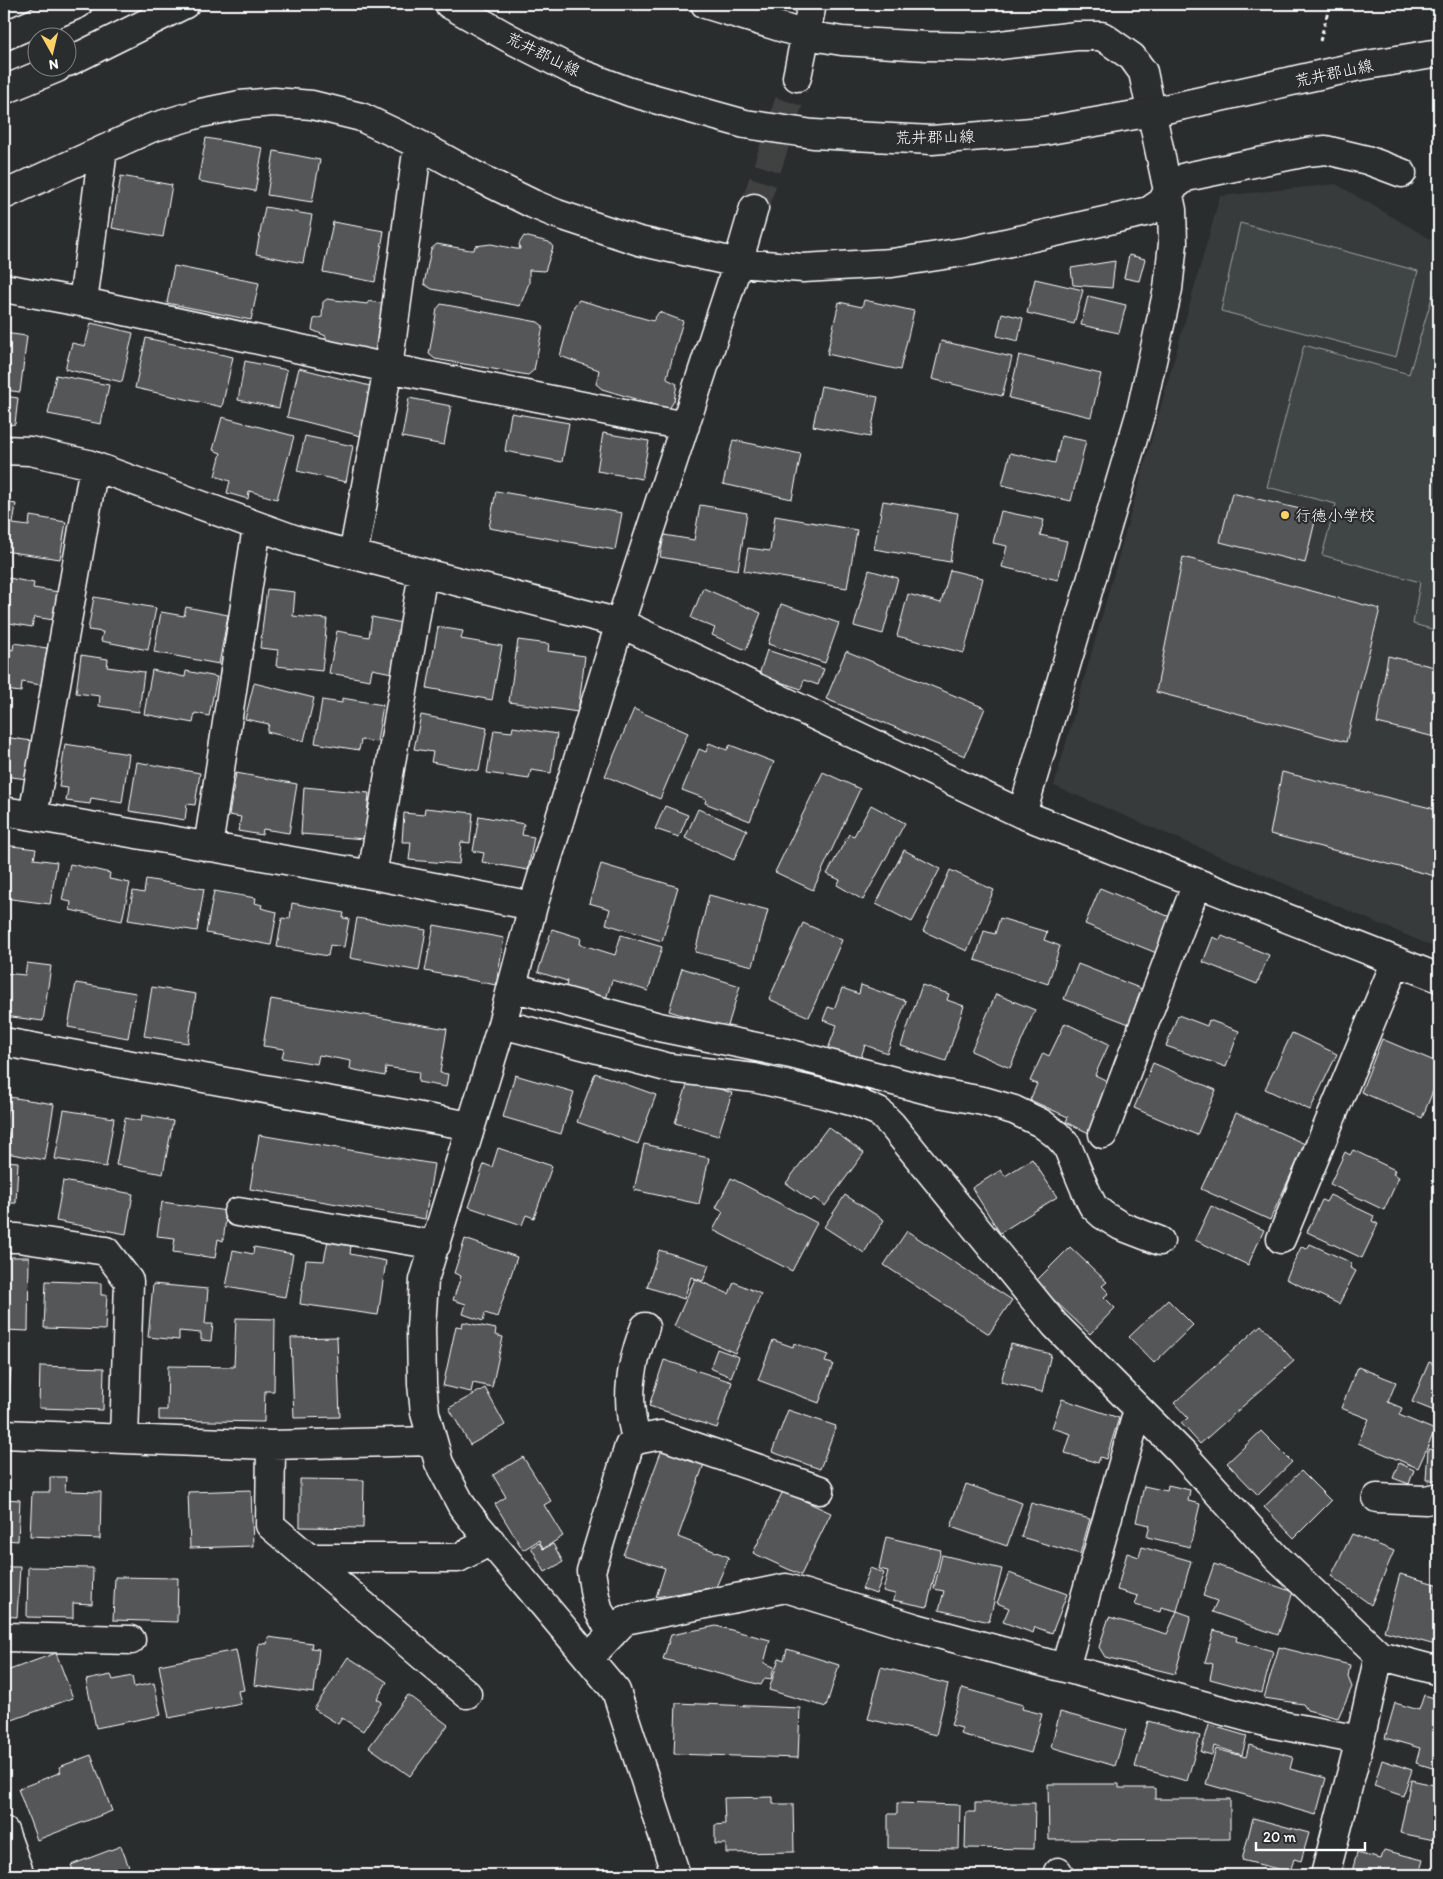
<svg xmlns="http://www.w3.org/2000/svg" width="1443" height="1879" viewBox="0 0 1443 1879" font-family="Itim,'Klee One',sans-serif">
<style>
.built{fill:#373a3b}
.green{fill:#414445;stroke:#a0a2a2}
.building{fill:#555758;stroke:#fff}
.lines{fill:none;stroke-linecap:round;stroke-linejoin:round}
.minor-tunnel{stroke:#3f4243;stroke-width:28;stroke-dasharray:28 14;stroke-linecap:butt}
.minor-casing{stroke:#fff;stroke-width:31}
.secondary-casing{stroke:#fff;stroke-width:31}
.path{stroke:#fff;stroke-width:3;stroke-dasharray:4 4;stroke-linecap:butt}
.minor{stroke:#2a2d2e;stroke-width:28}
.secondary{stroke:#2a2d2e;stroke-width:28}
.poi-dot{fill:#ffd166;stroke:#2a2d2e;stroke-width:2}
.labels{text-anchor:middle;dominant-baseline:central;stroke-width:4.5;stroke-linejoin:round;paint-order:stroke}
.street-label{font-size:16px;fill:#fff;stroke:#2a2d2e}
.poi-label{font-size:16px;fill:#fff;stroke:#2a2d2e;text-anchor:start}
</style>
<rect width="100%" height="100%" fill="#2a2d2e"/>
<filter id="ink" filterUnits="userSpaceOnUse"><feTurbulence type="fractalNoise" baseFrequency=".02" numOctaves="2"/><feDisplacementMap in="SourceGraphic" scale="10" xChannelSelector="R" yChannelSelector="G"/><feConvolveMatrix kernelMatrix="1 2 1 2 8 2 1 2 1" color-interpolation-filters="sRGB"/></filter>
<g filter="url(#ink)">
<path class="built" d="M1336 184 1439 244V949L1054 786 1220 196Z"/>
<path class="green" d="M1240 223 1418 271 1396 357 1221 311Z
M1433 294 1439 298V631L1413 624 1420 582 1322 555 1336 504 1267 487 1304 345 1409 374Z"/>
<path class="building" d="M206 138 263 148 255 191 198 181Z
M274 151 320 160 312 202 267 195Z
M121 176 172 185 163 237 112 228Z
M265 207 312 215 303 263 256 254Z
M333 222 384 231 375 282 323 272Z
M524 236 549 242 553 247 545 271 529 270V283L520 306 432 289 424 284 431 249 437 244 470 250H474L475 246 491 244 516 249H520L519 244Z
M1129 255 1145 259 1139 281 1124 278Z
M1115 261 1112 288 1073 285 1071 268Z
M174 266 259 283 251 320 167 303Z
M1035 279 1083 290 1074 324 1027 313Z
M1088 296 1126 305 1119 333 1081 325Z
M327 299 367 304 369 301 385 304 378 351 326 342V336L312 330 314 319 322 317 323 302Z
M579 300 653 321 659 312 683 321 667 377V379L677 384 674 401 669 409 602 389 596 384 599 370 560 356 574 306Z
M864 300 914 311 900 370 827 354 839 302 862 307Z
M441 304 538 322 543 326 534 370 528 375 435 359 429 354 437 309Z
M1002 313 1023 318 1018 341 997 336Z
M91 323 133 333 122 382 65 369 72 343 85 346Z
M4 333 27 336 20 392 4 390Z
M146 338 233 357 222 407 135 388Z
M941 341 1012 357 1002 396 932 379Z
M1019 355 1101 374 1091 417 1009 398Z
M245 361 287 370 279 408 238 400Z
M299 368 374 387 361 436 287 417Z
M56 375 109 385 101 424 48 414Z
M821 386 878 397 870 437 813 426Z
M4 396 18 398 15 424 4 426Z
M409 398 451 406 444 445 402 437Z
M511 413 569 423 562 462 505 451Z
M222 417 294 436 277 499 249 491 248 499 227 493 230 481 215 476 221 453 213 450Z
M603 433 649 441 642 479 597 471Z
M305 436 353 446 346 482 297 471Z
M1061 436 1086 441 1071 501 1002 485 1010 453 1055 463Z
M733 440 801 454 792 499 723 484Z
M496 491 622 513 615 550 489 528Z
M1232 493 1317 513 1305 563 1220 542Z
M883 501 958 513 950 562 874 549Z
M4 502 16 504 13 524 29 526 30 516 66 522 60 559 4 551Z
M700 505 747 513 738 570 660 557 664 535 694 540Z
M1001 511 1044 520 1040 535 1067 541 1058 580 1002 567 1007 546 993 543Z
M775 516 857 530 847 588 744 571 748 548 770 551Z
M1183 557 1380 609 1346 742 1156 692Z
M869 570 898 578 883 634 854 626Z
M950 570 983 578 964 653 897 636 908 594 941 603Z
M4 577 34 583 33 588 59 592 54 620 34 617 32 627 4 622Z
M703 588 761 613 746 650 712 635 715 628 691 618Z
M267 589 295 592 293 616 327 619 322 671 276 666 278 650 260 648Z
M94 597 156 608 148 650 101 641 103 632 88 630Z
M781 604 839 623 825 663 768 644Z
M186 607 228 615 219 664 154 652 161 612 184 616Z
M372 617 402 623 392 673 372 669 370 680 329 673 337 631 369 637Z
M438 627 463 631 461 639 502 646 492 700 427 688Z
M518 640 549 644 548 651 585 656 578 712 509 702Z
M14 643 47 648 41 685 22 682 21 692 4 690V648L13 650Z
M767 650 824 669 818 685 804 680 801 689 759 675Z
M846 651 985 708 965 756 826 699Z
M81 655 108 659 107 667 144 672 139 712 99 706 100 696 76 693Z
M1388 656 1439 668V738L1377 723Z
M152 670 185 677 186 671 217 677 209 716 195 713 193 723 144 714Z
M254 683 314 698 304 741 267 732 269 724 245 719Z
M342 698 383 705 377 742 361 740 359 750 315 743 322 700 342 703Z
M634 709 688 733 660 799 605 776Z
M421 715 487 728 479 771 431 762 433 752 414 749Z
M513 727 557 734 551 773 531 770 529 779 487 773 494 730 512 732Z
M4 737 32 741 27 779 4 776Z
M709 743 727 750 730 745 774 762 750 821 705 803 706 799 682 790 699 749 706 752Z
M65 744 129 754 122 803 91 798 90 804 66 801 68 788 59 787Z
M137 762 200 773 195 805 187 804 185 820 129 811Z
M823 772 860 789 813 890 775 872Z
M1282 772 1439 810V877L1270 834Z
M236 773 297 784 289 833 263 829 262 835 238 831 241 817 229 815Z
M304 787 369 793 365 839 301 834Z
M871 805 905 823 863 900 837 885 840 880 827 874 849 834 854 836Z
M665 806 688 815 679 837 655 829Z
M425 808 473 813 470 843 461 842 459 864 409 860 411 842H402L404 813 424 815Z
M698 809 747 830 734 860 685 838Z
M479 816 524 824 522 835 534 837 528 870 482 862 484 853 473 851Z
M4 845 36 849 34 859 57 862 50 904 4 898Z
M904 850 940 869 912 922 876 904Z
M70 864 110 873 109 879 130 883 122 921 70 910 71 902 62 900Z
M601 864 678 887 662 941 606 924 610 909 589 903Z
M950 870 994 890 967 951 923 931Z
M146 879 204 889 197 931 128 920 133 891 144 893Z
M1100 888 1175 919 1159 954 1085 924Z
M214 891 256 898 255 903 262 905 261 908 277 912 271 945 206 933Z
M709 895 768 910 753 966 695 952Z
M292 903 344 913 343 918 349 919 344 947 330 945 328 956 277 947 282 918 290 919Z
M357 918 426 930 419 971 350 958Z
M1000 918 1047 932 1044 940 1060 946 1048 984 975 960 984 931 995 934Z
M803 923 842 940 809 1017 769 999Z
M434 925 504 938 496 985 425 971Z
M552 929 581 938 580 944 615 955 621 935 662 947 648 991 612 980 606 999 566 987 567 981 538 972Z
M1222 936 1269 955 1257 984 1203 962 1213 937 1220 940Z
M27 963 51 966 43 1021 4 1016V973L25 975Z
M1078 964 1142 989 1129 1024 1064 999Z
M682 968 740 986 727 1029 669 1011Z
M76 983 136 993 128 1038 68 1027Z
M861 985 906 1001 887 1053 865 1045 860 1060 828 1049 837 1025 823 1020 828 1007 834 1009 842 988 859 994Z
M922 985 949 994 947 1000 964 1006 946 1061 901 1046Z
M152 987 196 994 188 1043 144 1036Z
M996 994 1035 1010 1010 1068 971 1051Z
M271 999 447 1029 440 1073 448 1074 446 1087 418 1082 419 1072 386 1067 385 1076 350 1069 351 1061 319 1055 317 1064 282 1058 284 1049 263 1046Z
M1178 1015 1207 1026 1209 1020 1239 1031 1226 1067 1166 1046Z
M1065 1023 1109 1044 1095 1075 1114 1084 1091 1134 1066 1122 1068 1117 1030 1100 1037 1084 1030 1081 1043 1053 1049 1056Z
M1292 1033 1337 1054 1310 1110 1265 1089Z
M1382 1039 1439 1063V1076L1422 1118 1361 1092Z
M1153 1063 1216 1090 1197 1135 1134 1108Z
M595 1073 656 1095 638 1144 577 1122Z
M515 1075 574 1092 561 1134 503 1117Z
M689 1079 732 1093 718 1136 675 1123Z
M9 1097 54 1104 45 1160 6 1153 9 1133 4 1132V1129Z
M64 1110 114 1118 106 1167 55 1159Z
M1236 1113 1305 1144 1270 1220 1201 1189Z
M142 1115 173 1121 163 1174 116 1165 125 1118 141 1121Z
M828 1127 864 1153 825 1206 814 1198 811 1201 786 1183Z
M259 1135 434 1164 425 1219 250 1189Z
M644 1144 709 1158 699 1204 634 1190Z
M498 1148 552 1166 534 1218 526 1215 522 1225 469 1207 484 1164 492 1167Z
M1353 1150 1395 1170 1393 1174 1399 1177 1384 1210 1330 1184 1345 1152 1350 1155Z
M1032 1159 1057 1197 1000 1233 972 1188 1001 1170 1005 1176Z
M4 1161 18 1162 16 1203H6L5 1223H4Z
M731 1178 817 1223 792 1271 713 1230 723 1212 716 1208Z
M63 1181 133 1194 126 1234 56 1221Z
M845 1195 884 1220 864 1253 824 1227Z
M1330 1195 1374 1216 1372 1221 1378 1224 1362 1258 1307 1232 1322 1200 1326 1202Z
M162 1202 227 1211 223 1241 218 1239 215 1258 173 1252 175 1238 157 1236Z
M1211 1206 1264 1230 1248 1265 1195 1240Z
M907 1231 1012 1300 989 1334 884 1265Z
M465 1239 517 1257 497 1317 485 1313 483 1321 463 1314 466 1304 453 1300 461 1276 454 1273Z
M328 1240 351 1245 350 1254 386 1261 378 1315 300 1304 306 1260 324 1261Z
M1310 1244 1352 1263 1350 1268 1356 1271 1339 1304 1286 1279 1301 1247 1307 1249Z
M254 1247 293 1254 285 1297 226 1287 233 1250 253 1254Z
M1070 1247 1107 1282 1102 1286 1109 1293 1104 1297 1115 1308 1090 1334 1035 1282Z
M659 1250 709 1265 703 1281 691 1277 684 1299 647 1287Z
M4 1257H29L28 1331 4 1330Z
M695 1279 729 1294 734 1282 761 1294 735 1353 674 1326Z
M46 1281 101 1283V1295H107L105 1330 44 1328Z
M153 1284 208 1289 205 1324H213L211 1341 201 1340V1333L179 1331V1340L148 1337Z
M1168 1300 1193 1325 1154 1363 1129 1337Z
M236 1318 275 1319 274 1391H265L264 1422 159 1420V1410H167L168 1366 234 1367Z
M463 1322 496 1329 495 1335 503 1337 492 1387 473 1383 471 1392 443 1386 456 1326 462 1327Z
M1261 1325 1294 1361 1200 1444 1181 1423 1188 1418 1174 1403Z
M337 1337 340 1417 294 1418 291 1338Z
M773 1340 793 1347 794 1343 828 1355 825 1362 833 1364 819 1403 758 1380Z
M1011 1344 1051 1354 1042 1392 1001 1382Z
M717 1349 739 1357 731 1377 710 1368Z
M664 1360 732 1382 717 1428 649 1406Z
M1429 1362 1439 1366V1406L1437 1412 1412 1402Z
M40 1366 104 1368 103 1410 39 1408Z
M4 1367 11 1368 8 1408 4 1407Z
M1358 1367 1396 1382 1388 1402 1402 1408 1399 1415 1435 1430 1418 1468 1358 1443 1369 1419 1341 1408Z
M485 1388 505 1425 470 1445 449 1408Z
M1062 1399 1119 1418 1106 1459 1100 1457 1098 1463 1065 1453 1071 1434 1052 1428Z
M788 1410 836 1426 820 1469 772 1452Z
M1261 1431 1292 1462 1258 1495 1227 1463Z
M662 1449 704 1464 678 1537 729 1557 716 1587 656 1597 665 1568 623 1555Z
M1428 1449 1439 1450V1480H1426Z
M523 1457 551 1501 544 1505 563 1536 543 1549 539 1540 523 1550 495 1504 506 1497 493 1475Z
M1399 1463 1414 1470 1409 1484 1393 1478Z
M1301 1471 1331 1501 1294 1538 1264 1507Z
M50 1477H66L65 1491 101 1492 100 1539 30 1536 32 1492H50Z
M300 1479 364 1480 363 1528 300 1527Z
M966 1484 1022 1503 1007 1546 951 1527Z
M1168 1485 1190 1490 1188 1501 1200 1504 1190 1547 1147 1537 1150 1525 1136 1522 1144 1486 1167 1491Z
M251 1490 253 1546 190 1548 188 1492Z
M783 1491 831 1513 801 1575 753 1553Z
M4 1499 20 1500 18 1541 4 1540Z
M1031 1503 1090 1519 1080 1554 1021 1537Z
M1352 1534 1394 1551 1371 1605 1331 1576Z
M886 1537 941 1550 927 1607 893 1600 895 1594 883 1591 888 1571 879 1569Z
M539 1543 543 1549 553 1544 563 1562 545 1572 531 1547Z
M1142 1547 1191 1561 1177 1611 1161 1607 1160 1612 1135 1605 1138 1596 1117 1590 1127 1553 1139 1557Z
M942 1555 1002 1569 989 1622 939 1610 944 1591 934 1589Z
M1214 1564 1293 1592 1278 1635 1212 1612 1217 1601 1203 1596Z
M4 1567H20L17 1617 4 1616Z
M28 1567 93 1568 92 1604 73 1603V1618L27 1617Z
M870 1568 884 1573 876 1594 862 1589Z
M1009 1573 1067 1594 1052 1633 1035 1627 1033 1633 1003 1622 1009 1608 997 1603Z
M1400 1574 1439 1585V1646L1384 1631Z
M115 1577 178 1578 177 1622 113 1620Z
M1177 1611 1191 1616 1175 1674 1105 1657 1099 1647 1109 1617 1167 1634Z
M716 1626 770 1640 764 1663 774 1667 771 1679 765 1678 761 1685 663 1659 671 1635Z
M1214 1630 1237 1637 1236 1641 1273 1651 1262 1693 1210 1679 1213 1664 1205 1662Z
M268 1637 312 1643 311 1648 319 1649 314 1693 254 1685 259 1643 267 1644Z
M1279 1647 1350 1665 1348 1677 1352 1687 1338 1718 1307 1710 1303 1704 1264 1698Z
M787 1649 839 1665 826 1707 769 1690 779 1658 784 1660Z
M236 1650 244 1690 238 1691 241 1704 169 1718 159 1665Z
M56 1653 73 1698 4 1723V1672Z
M348 1657 387 1682 377 1699 382 1702 363 1731 342 1718 338 1724 314 1709Z
M881 1667 948 1684 936 1735 868 1719Z
M111 1675 113 1680 132 1676 134 1687 154 1683 161 1715 96 1728 86 1680Z
M962 1688 1023 1705 1022 1709 1042 1714 1031 1753 960 1734 962 1728 951 1725Z
M408 1695 448 1725 410 1776 369 1747Z
M1424 1695 1438 1699 1439 1695V1770L1416 1763 1420 1748 1385 1738 1395 1703 1419 1710Z
M676 1703 800 1708 798 1758 674 1754Z
M1060 1712 1126 1730 1115 1766 1051 1747Z
M1148 1721 1200 1736 1187 1781 1135 1767Z
M1209 1725 1247 1736 1242 1755 1214 1746 1212 1755 1201 1752Z
M1249 1745 1293 1757 1290 1769 1326 1778 1316 1815 1206 1784 1216 1749 1246 1757Z
M91 1755 112 1811 37 1840 18 1789 61 1772 59 1767Z
M1382 1760 1412 1770 1403 1796 1374 1786Z
M1411 1780 1439 1786V1841L1400 1833Z
M1048 1784H1119V1788H1155V1799H1230V1839L1049 1840Z
M773 1797V1804H793L794 1852 726 1853V1844H715V1825L725 1824 724 1798Z
M897 1803 960 1805 959 1849 888 1848V1814H897Z
M975 1803H1035L1034 1849 965 1848 966 1812H975Z
M1253 1818 1309 1833 1301 1861 1294 1859 1290 1872 1242 1860Z
M121 1846 132 1875H75L71 1865Z
M1384 1850 1423 1860 1419 1875H1351L1357 1853 1381 1859Z
M711 1872H838V1875H711Z"/>
<g class="lines">
<path class="minor-tunnel" d="M754 208 797 77"/>
<defs>
<path id="minor" d="M705 4 806 35 842 41 927 46 984 47 1076 36H1102L1132 57 1143 72 1172 210 1173 243 1168 289 1140 415 1022 814
M797 77 812 4
M4 195 151 128 201 113 240 105 274 102 312 105 361 117 418 144 474 175 533 204 557 214 639 241 738 263 803 268 892 263 970 251 1149 211 1162 202 1168 191 1186 177 1307 152 1326 150 1367 160 1402 173
M4 288 97 305 388 368 685 426
M83 302 103 150
M4 450 30 451 88 464 299 541 620 623 1022 814 1439 978
M353 555 388 368 418 144
M4 811 372 875 533 906
M33 816 94 466
M208 847 257 527
M372 875 423 573
M512 987 659 1027 791 1054 939 1093 983 1101 1014 1110 1041 1123 1057 1135 1067 1146 1088 1196 1093 1206 1103 1215 1121 1226 1160 1241
M502 1024 670 1068 754 1078 825 1094 858 1103 879 1112 892 1125 1055 1325 1182 1453 1277 1558 1379 1655 1439 1671
M4 1042 471 1126
M1103 1134 1197 883
M238 1212 436 1245
M4 1238H18L106 1251 129 1281 124 1439
M1281 1239 1396 961
M4 1434 271 1445 432 1441
M637 1440C624 1403 631 1363 645 1327
M271 1445 270 1525 467 1694
M1377 1498 1426 1500 1439 1497
M308 1558H458L491 1541
M612 1634 599 1611 595 1596 591 1571 629 1446 636 1440 661 1435 820 1490
M4 1637 131 1640
M589 1658 625 1620 786 1588 916 1628 1269 1723 1360 1740
M1065 1668 1138 1410
M4 1831 20 1875
M1058 1872V1875
M676 1875 616 1691 476 1524 462 1506 439 1463 425 1413 422 1384 421 1328 424 1280 502 1024 533 906 620 623 738 263 754 208
M1325 1875 1360 1740 1379 1655"/>
<path id="secondary" d="M449 4 509 38 574 71 630 92 745 124 813 134 932 140 1044 131 1152 112 1355 67 1439 53
M4 36 78 4
M68 62 185 4
M4 90 57 68"/>
</defs>
<use href="#minor" class="minor-casing"/>
<use href="#secondary" class="secondary-casing"/>
<path class="path" d="M1320 41 1330 4"/>
<use href="#minor" class="minor"/>
<use href="#secondary" class="secondary"/>
</g>
</g>
<circle class="poi-dot" cx="1285" cy="515" r="5"/>
<g class="labels">
<g class="street-label">
<text transform="translate(543 54) rotate(26)">荒井郡山線</text>
<text transform="translate(1334 73) rotate(-12)">荒井郡山線</text>
<text transform="translate(935 137) rotate(-1)">荒井郡山線</text>
</g>
<g class="poi-label">
<text x="1295" y="515">行徳小学校</text>
</g>
</g>
<rect width="1443" height="1879" fill="none" stroke="#2a2d2e" stroke-width="20"/>
<rect x="10" y="10" width="1423" height="1859" fill="none" stroke="#fff" stroke-width="2" filter="url(#ink)"/>
<g transform="translate(52 52) rotate(172)"><circle r="24" fill="#2a2d2e" stroke="#7f8182"/>
<path d="M0-4L9 19L0 12L-9 19Z" fill="#ffd166"/>
<text y="-8" font-size="14" font-weight="bold" text-anchor="middle" fill="#ffffff">N</text>
</g>
<path d="M1256 1842v8h109v-8" fill="none" stroke="#ffffff" stroke-width="2.5"/>
<text x="1263" y="1842" font-size="15" fill="#ffffff" stroke="#2a2d2e" stroke-width="4" paint-order="stroke">20 m</text>
</svg>
